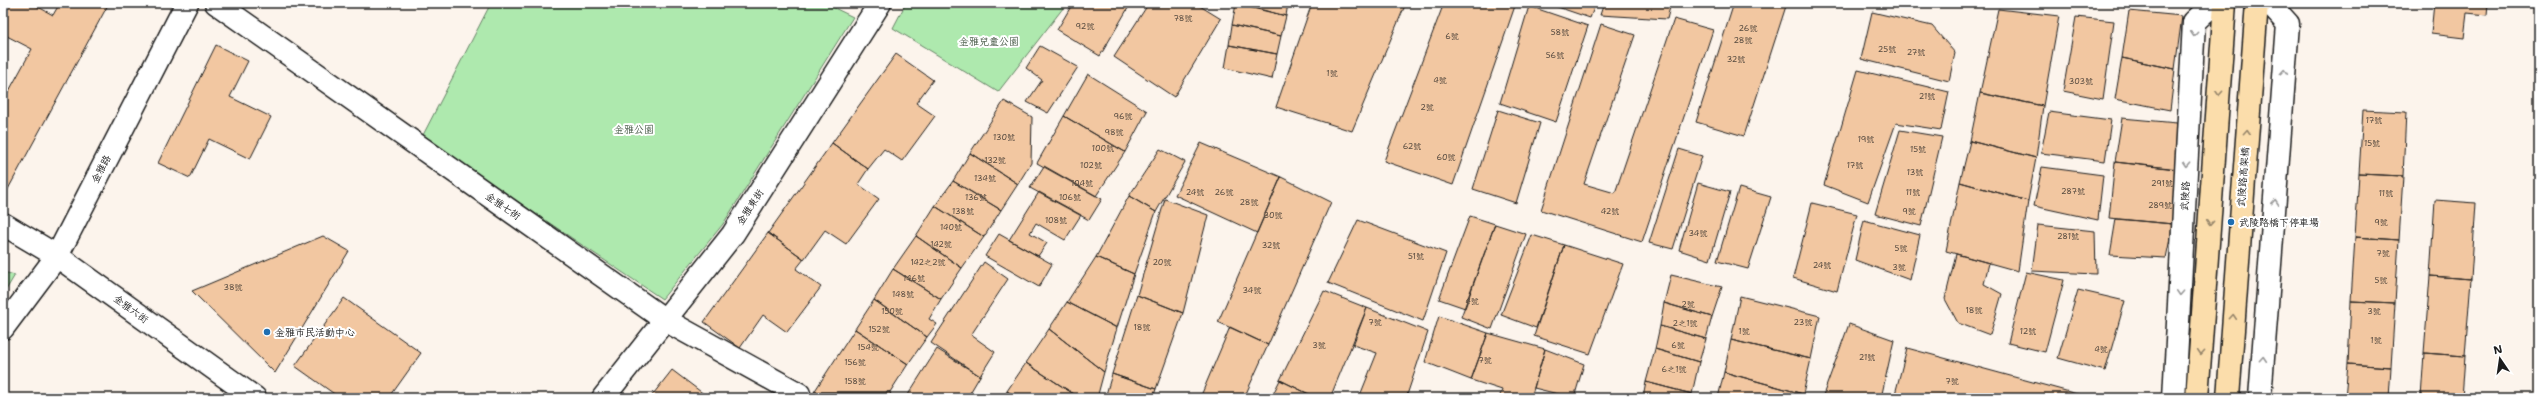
<svg xmlns="http://www.w3.org/2000/svg" width="2542" height="401" viewBox="0 0 2542 401" font-family="'Shantell Sans','LXGW WenKai TC',sans-serif">
<style>
.green{fill:#aee9ae;stroke:#658265}
.building{fill:#f2c7a1;stroke:#1c1c1c}
.lines{fill:none;stroke-linecap:round;stroke-linejoin:round}
.street-casing{stroke:#1c1c1c;stroke-width:25}
.secondary-casing{stroke:#1c1c1c;stroke-width:25}
.highway-casing{stroke:#1c1c1c;stroke-width:25}
.street{stroke:#fff;stroke-width:22}
.secondary{stroke:#fff;stroke-width:22}
.highway{stroke:#fbddab;stroke-width:22}
.oneway{stroke:#999}
.oneway2{stroke:#97866b}
.poi-dot{fill:#1f6fb2;stroke:#fff;stroke-width:1.5}
.labels{text-anchor:middle;dominant-baseline:central;stroke-width:4;stroke-linejoin:round;paint-order:stroke}
.number-label{font-size:8px;fill:#52473d}
.park-label{font-size:10px;fill:#485a48;stroke:#fff}
.street-label{font-size:10px;fill:#1c1c1c;stroke:#fff}
.poi-label{font-size:10px;fill:#1c1c1c;stroke:#fff;text-anchor:start}
</style>
<rect width="100%" height="100%" fill="#fcf4ec"/>
<filter id="ink" filterUnits="userSpaceOnUse"><feTurbulence type="fractalNoise" baseFrequency=".025" numOctaves="2"/><feDisplacementMap in="SourceGraphic" scale="8" xChannelSelector="R" yChannelSelector="G"/><feConvolveMatrix kernelMatrix="1 2 1 2 8 2 1 2 1" color-interpolation-filters="sRGB"/></filter>
<g filter="url(#ink)">
<path class="green" d="M491 3H824L853 17 723 224 662 299 422 137Z
M906 3H1067L998 92 893 28Z
M3 272 15 275 3 295Z"/>
<path class="building" d="M7 3H31L53 15 60 3H109L7 191 3 188V102L32 49 3 34V11Z
M1073 3H1131L1100 56 1057 30Z
M1149 3H1195L1221 19 1174 97 1114 57Z
M1236 3H1288L1286 16Z
M1312 3H1406L1352 131 1276 107Z
M1444 3H1516L1453 185 1384 161Z
M1546 3H1596L1590 18Z
M1604 3H1671L1667 19 1600 15Z
M1734 3H1787L1744 136 1696 122Z
M2434 3H2488L2487 15 2467 13 2464 38 2431 34Z
M1236 4 1286 16 1281 36 1232 25Z
M1529 6 1588 26 1556 122 1500 103Z
M1998 9 2059 16 2043 106 1980 93Z
M2129 11 2182 16 2175 69 2122 58Z
M1872 12 1932 26 1955 53 1949 81 1861 59Z
M2076 17 2114 21 2103 99 2063 91Z
M1674 19 1713 30 1642 242 1541 210 1601 24 1635 35 1584 184 1615 193Z
M1232 25 1281 36 1277 54 1229 45Z
M216 45 248 61 230 97 271 117 250 159 209 139 190 178 158 163Z
M1229 45 1277 54 1272 79 1225 68Z
M1040 46 1078 67 1048 113 1027 102 1042 80 1026 68Z
M896 54 933 80 916 103 935 116 902 161 884 149 868 169 832 143Z
M2122 58 2175 69 2170 110 2115 99Z
M1858 70 1949 92 1941 130 1896 123 1868 202 1824 185Z
M1088 74 1147 111 1125 152 1064 116Z
M1980 93 2043 106 2036 158 1970 141Z
M1004 101 1032 117 1031 163 1018 184 970 153Z
M1498 110 1540 123 1516 203 1473 189Z
M2363 110 2406 112 2403 176 2359 174Z
M2049 112 2111 120 2105 161 2041 153Z
M1064 116 1125 152 1096 196 1037 163Z
M2122 118 2177 123 2175 169 2115 162Z
M1900 130 1942 137 1921 226 1875 214Z
M1970 141 2036 158 2028 201 1960 182Z
M832 143 868 169 858 184 879 199 846 244 825 230 804 259 768 233Z
M1201 143 1281 177 1257 233 1175 195Z
M1160 149 1185 162 1156 212 1129 196Z
M1679 149 1702 156 1673 249 1649 243Z
M970 153 1018 184 1001 210 953 181Z
M2115 162 2179 169 2173 224 2109 218Z
M1044 166 1102 199 1089 220 1030 188Z
M2042 167 2103 175 2098 220 2034 206Z
M2359 174 2403 176 2399 240 2355 237Z
M1281 177 1331 202 1268 345 1218 322Z
M953 181 1001 210 984 237 935 206Z
M1960 182 2028 201 2018 271 1946 251Z
M1698 183 1730 192 1710 260 1679 250Z
M1739 188 1771 197 1748 269 1717 261Z
M1039 192 1081 215 1065 240 1036 223 1030 233 1047 243 1038 256 1009 240Z
M1129 196 1156 212 1134 274 1096 257Z
M1165 199 1208 215 1183 313 1137 295Z
M2435 200 2476 203 2471 279 2430 276Z
M1812 203 1857 214 1837 291 1793 278Z
M935 206 984 237 962 268 916 236Z
M1470 216 1495 224 1465 308 1439 299Z
M2116 219 2173 224 2166 258 2110 255Z
M1358 220 1446 253 1423 321 1328 283Z
M1864 220 1920 235 1910 280 1855 260Z
M1495 224 1526 234 1492 329 1461 317Z
M2038 225 2095 231 2096 274 2032 271Z
M768 233 804 259 796 269 821 287 787 332 763 315 740 348 704 322Z
M999 234 1052 264 1039 287 985 256Z
M1532 235 1564 245 1536 328 1501 315Z
M323 236 349 251 275 373 192 291Z
M916 236 962 268 941 299 893 269Z
M2355 237 2399 240 2395 303 2351 301Z
M1564 245 1623 264 1590 354 1534 336Z
M1956 254 1989 263 1984 284 2002 294 1990 335 1958 323 1945 299Z
M1096 257 1134 274 1117 328 1067 302Z
M984 262 1008 279 971 335 995 352 980 376 931 343Z
M893 269 941 299 929 319 937 324 927 337 874 300Z
M2026 272 2064 280 2045 352 2008 343Z
M1671 275 1722 287 1712 317 1664 303Z
M2430 276 2471 279 2465 356 2424 353Z
M2078 290 2125 301 2105 371 2058 358Z
M1324 291 1367 308 1330 398H1317L1280 380Z
M1137 295 1183 313 1156 389 1112 374Z
M1740 296 1820 316 1811 359 1731 340Z
M344 298 421 353 389 398H340L295 366Z
M874 300 927 337 908 364 855 329Z
M2351 301 2395 303 2391 367 2348 364Z
M1067 302 1117 328 1104 372 1049 329Z
M1664 303 1712 317 1706 339 1660 326Z
M1367 308 1428 332 1406 398H1359L1377 353 1353 345Z
M1439 316 1488 333 1471 380 1425 362Z
M1849 324 1894 340 1881 398H1822Z
M1660 326 1706 339 1699 362 1655 349Z
M1230 327 1268 345 1244 398H1200Z
M855 329 908 364 890 392H814Z
M1049 329 1104 372 1097 398H1080L1026 363Z
M1488 333 1545 349 1531 398H1499L1502 390 1471 380Z
M1731 340 1811 359 1803 394 1724 372Z
M1907 348 2088 397V398H1894Z
M937 349 980 376 967 398H906Z
M1545 349 1584 364 1574 398 1534 388Z
M1655 349 1699 362 1692 394 1646 382Z
M2424 353 2465 356 2462 398H2421Z
M1026 363 1080 398H1018L1007 391Z
M2348 364 2391 367 2389 398H2345Z
M672 370 709 398H650Z
M1724 372 1803 394 1802 398H1718Z
M1112 374 1156 389 1153 398H1105Z
M1280 380 1317 398H1271Z
M1646 382 1692 394 1691 398H1643Z
M1007 391 1018 398H1004Z
M814 392H890L892 398H815Z"/>
<g class="lines">
<defs>
<path id="street" d="M216 3 665 320 799 394 800 398
M3 224 57 256 255 398
M3 328 57 256 187 3
M603 398 733 234 880 3"/>
<path id="secondary" d="M2174 398 2194 22 2214 3
M2260 398 2288 24 2269 3"/>
<path id="highway" d="M2197 398 2225 3
M2228 398 2257 3"/>
</defs>
<use href="#street" class="street-casing"/>
<use href="#secondary" class="secondary-casing"/>
<use href="#highway" class="highway-casing"/>
<use href="#street" class="street"/>
<use href="#secondary" class="secondary"/>
<use href="#highway" class="highway"/>
</g>
<defs><path id="oneway-chevron" d="M-2-3.5L2.5 0L-2 3.5" fill="none" stroke-width="1.6" stroke-linecap="round" stroke-linejoin="round"/></defs>
<g class="oneway">
<use href="#oneway-chevron" transform="translate(2194 34) rotate(94)"/>
<use href="#oneway-chevron" transform="translate(2284 72) rotate(-86)"/>
<use href="#oneway-chevron" transform="translate(2186 164) rotate(93)"/>
<use href="#oneway-chevron" transform="translate(2275 202) rotate(-86)"/>
<use href="#oneway-chevron" transform="translate(2180 293) rotate(93)"/>
<use href="#oneway-chevron" transform="translate(2263 359) rotate(-86)"/>
</g>
<g class="oneway2">
<use href="#oneway-chevron" transform="translate(2219 93) rotate(94)"/>
<use href="#oneway-chevron" transform="translate(2247 132) rotate(-86)"/>
<use href="#oneway-chevron" transform="translate(2210 223) rotate(94)"/>
<use href="#oneway-chevron" transform="translate(2233 317) rotate(-86)"/>
<use href="#oneway-chevron" transform="translate(2201 352) rotate(94)"/>
</g>
</g>
<g class="poi-dot">
<circle cx="2231" cy="222" r="4"/>
<circle cx="267" cy="332" r="4"/>
</g>
<g class="labels">
<g class="number-label">
<text x="1183" y="18">78號</text>
<text x="1085" y="26">92號</text>
<text x="1748" y="28">26號</text>
<text x="1560" y="32">58號</text>
<text x="1452" y="36">6號</text>
<text x="1743" y="40">28號</text>
<text x="1887" y="49">25號</text>
<text x="1916" y="52">27號</text>
<text x="1555" y="55">56號</text>
<text x="1736" y="59">32號</text>
<text x="1332" y="73">1號</text>
<text x="1440" y="80">4號</text>
<text x="2081" y="81">303號</text>
<text x="1927" y="96">21號</text>
<text x="1427" y="107">2號</text>
<text x="1123" y="116">96號</text>
<text x="2374" y="120">17號</text>
<text x="1114" y="132">98號</text>
<text x="1004" y="137">130號</text>
<text x="1866" y="139">19號</text>
<text x="2372" y="143">15號</text>
<text x="1412" y="146">62號</text>
<text x="1103" y="148">100號</text>
<text x="1918" y="149">15號</text>
<text x="1446" y="157">60號</text>
<text x="995" y="160">132號</text>
<text x="1091" y="165">102號</text>
<text x="1855" y="165">17號</text>
<text x="1915" y="172">13號</text>
<text x="985" y="178">134號</text>
<text x="1082" y="183">104號</text>
<text x="2162" y="183">291號</text>
<text x="2073" y="191">287號</text>
<text x="1195" y="192">24號</text>
<text x="1224" y="192">26號</text>
<text x="1913" y="192">11號</text>
<text x="2386" y="193">11號</text>
<text x="976" y="197">136號</text>
<text x="1070" y="197">106號</text>
<text x="1249" y="202">28號</text>
<text x="2160" y="205">289號</text>
<text x="963" y="211">138號</text>
<text x="1610" y="211">42號</text>
<text x="1909" y="211">9號</text>
<text x="1273" y="215">30號</text>
<text x="1056" y="220">108號</text>
<text x="2381" y="222">9號</text>
<text x="951" y="227">140號</text>
<text x="1698" y="233">34號</text>
<text x="2068" y="236">281號</text>
<text x="941" y="244">142號</text>
<text x="1271" y="245">32號</text>
<text x="1901" y="248">5號</text>
<text x="2383" y="253">7號</text>
<text x="1416" y="256">51號</text>
<text x="928" y="262">142之2號</text>
<text x="1162" y="262">20號</text>
<text x="1822" y="265">24號</text>
<text x="1899" y="267">3號</text>
<text x="914" y="278">146號</text>
<text x="2381" y="280">5號</text>
<text x="233" y="287">38號</text>
<text x="1252" y="290">34號</text>
<text x="903" y="294">148號</text>
<text x="1472" y="301">4號</text>
<text x="1688" y="304">2號</text>
<text x="1974" y="310">18號</text>
<text x="892" y="311">150號</text>
<text x="2374" y="311">3號</text>
<text x="1375" y="322">7號</text>
<text x="1803" y="322">23號</text>
<text x="1685" y="323">2之1號</text>
<text x="1142" y="327">18號</text>
<text x="879" y="329">152號</text>
<text x="1744" y="331">1號</text>
<text x="2028" y="331">12號</text>
<text x="2376" y="340">1號</text>
<text x="1319" y="345">3號</text>
<text x="1678" y="345">6號</text>
<text x="868" y="347">154號</text>
<text x="2101" y="349">4號</text>
<text x="1867" y="357">21號</text>
<text x="1485" y="360">7號</text>
<text x="855" y="362">156號</text>
<text x="1674" y="369">6之1號</text>
<text x="855" y="381">158號</text>
<text x="1952" y="381">7號</text>
</g>
<g class="park-label">
<text x="989" y="41">金雅兒童公園</text>
<text x="634" y="129">金雅公園</text>
</g>
<g class="street-label">
<text transform="translate(101 169) rotate(-63)">金雅路</text>
<text transform="translate(2243 177) rotate(-86)">武陵路高架橋</text>
<text transform="translate(2185 196) rotate(-87)">武陵路</text>
<text transform="translate(503 206) rotate(35)">金雅七街</text>
<text transform="translate(750 207) rotate(-57)">金雅東街</text>
<text transform="translate(131 309) rotate(36)">金雅六街</text>
</g>
<g class="poi-label">
<text x="2239" y="222">武陵路橋下停車場</text>
<text x="275" y="332">金雅市民活動中心</text>
</g>
</g>
<rect width="2542" height="401" fill="none" stroke="#fff" stroke-width="16"/>
<rect x="8" y="8" width="2526" height="385" fill="none" stroke="#1c1c1c" stroke-width="1.5" filter="url(#ink)"/>
<g transform="translate(2500 359) rotate(347)" stroke="#ffffff" stroke-width="3" paint-order="stroke">
<path d="M0-3L7 15L0 10L-7 15Z" fill="#1c1c1c"/>
<text y="-6" font-size="11" font-weight="bold" text-anchor="middle" fill="#1c1c1c">N</text>
</g>
</svg>
